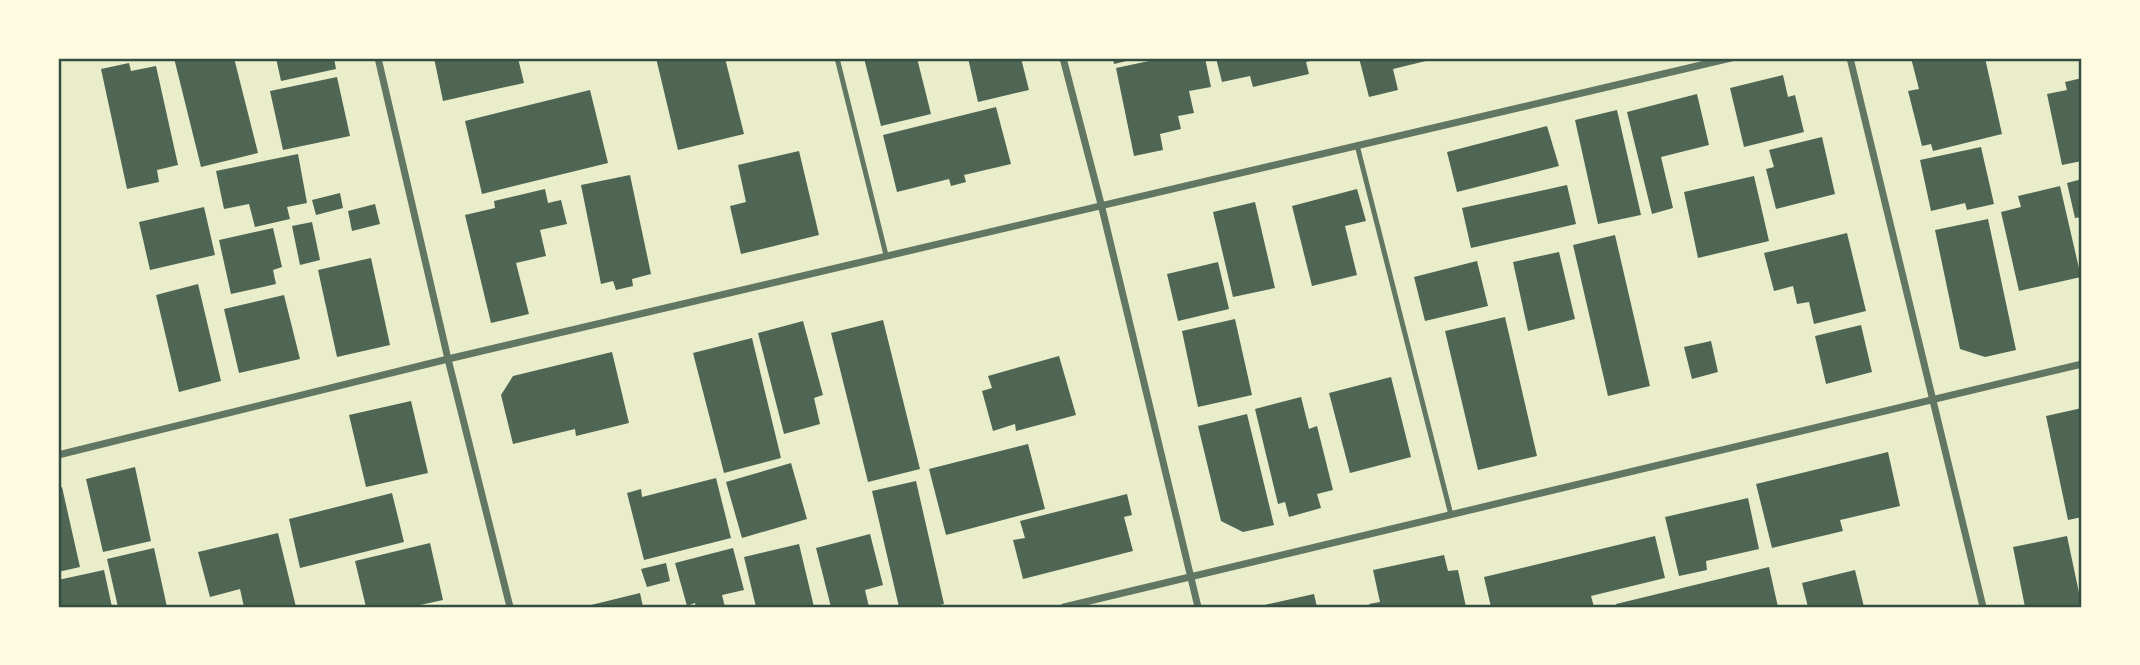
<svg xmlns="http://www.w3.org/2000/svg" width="2140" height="665" viewBox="0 0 2140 665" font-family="Helvetica,sans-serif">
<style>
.building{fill:#4f6655}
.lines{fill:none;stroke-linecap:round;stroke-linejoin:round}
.service{stroke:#617663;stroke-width:5}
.minor{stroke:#617663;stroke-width:7}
.neatline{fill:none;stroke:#344e41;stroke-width:2.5}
</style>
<rect width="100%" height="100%" fill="#e9edc9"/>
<path class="building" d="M174 58H234L258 153 201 167Z
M276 58H334L336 69 281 81Z
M434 58H518L524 83 443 101Z
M656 58H725L744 134 678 150Z
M864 58H917L931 114 881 126Z
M968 58H1021L1029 90 978 102Z
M1113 58H1135V59L1114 64Z
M1163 58H1205L1211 87 1189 91 1194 113 1178 116 1181 129 1160 134 1163 150 1134 156 1116 68Z
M1216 58H1317L1318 59 1306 62 1309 74 1253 87 1250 76 1222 82Z
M1359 58H1433L1434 59 1393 69 1398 90 1369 97Z
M1911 58H1985L2002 134 1933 151 1931 144 1922 146 1908 91 1919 89Z
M129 63 131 71 156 66 178 165 157 170 159 182 127 189 101 69Z
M1783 75 1788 97 1795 95 1804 132 1744 147 1730 88Z
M337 77 350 136 283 150 270 91Z
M2082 78V161L2062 165 2047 94 2067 90 2065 82Z
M590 90 608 163 482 194 465 121Z
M1697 94 1709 145 1661 157 1673 208 1652 214 1627 112Z
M996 107 1011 164 964 175 966 182 951 186 949 179 897 192 883 135Z
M1617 110 1641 215 1598 224 1575 120Z
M1547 126 1559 166 1457 192 1447 152Z
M1822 137 1835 194 1776 209 1766 169 1774 167 1769 150Z
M1981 147 1994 204 1967 210 1965 203 1931 211 1920 160Z
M799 151 819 235 741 254 730 206 746 202 738 165Z
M298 154 307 203 287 207 290 219 255 227 249 204 224 209 216 171Z
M630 175 651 274 632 279 633 286 616 290 613 281 601 284 581 185Z
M1754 176 1769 241 1698 258 1684 192Z
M2082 179V217L2075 218 2067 183Z
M1567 185 1576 224 1471 248 1462 208Z
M2060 186 2081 277 2019 291 2001 212 2021 207 2018 196Z
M545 189 548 203 561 200 567 224 540 230 546 256 516 263 529 314 491 323 465 215 495 208 494 201Z
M1357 189 1366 221 1345 226 1357 275 1312 286 1292 206Z
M340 193 343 208 316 215 312 200Z
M1255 202 1275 288 1233 297 1213 212Z
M375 204 380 224 352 231 348 211Z
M204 207 215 255 150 270 139 222Z
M1988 219 2016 350 1985 357 1960 349 1935 230Z
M312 222 320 260 300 265 292 226Z
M273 228 282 267 273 270 276 284 231 294 219 240Z
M1847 233 1866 311 1814 324 1809 302 1797 304 1793 286 1774 291 1764 253Z
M1615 235 1650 386 1608 396 1573 245Z
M1559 252 1575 319 1528 331 1513 262Z
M371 258 390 345 337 357 318 270Z
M1477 261 1488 306 1425 321 1414 277Z
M1218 262 1229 309 1178 321 1167 274Z
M198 284 221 381 179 392 156 295Z
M284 295 300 359 239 373 224 309Z
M1505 317 1537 456 1478 470 1445 331Z
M1235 319 1252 395 1198 407 1182 331Z
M883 320 920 469 868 482 831 333Z
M803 321 823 395 814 398 820 424 784 434 758 333Z
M1861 325 1872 372 1826 384 1815 336Z
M752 338 781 458 724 473 693 353Z
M1711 341 1718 372 1692 379 1684 347Z
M612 352 629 423 576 436 575 429 513 444 501 395 513 376Z
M1059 356 1076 415 1016 431 1015 424 993 431 982 391 992 388 988 376Z
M1391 377 1411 457 1350 473 1329 393Z
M1301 397 1309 429 1317 426 1333 490 1317 494 1321 508 1289 517 1285 502 1278 504 1255 409Z
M411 401 428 473 366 487 349 415Z
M2082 408V517L2068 520 2046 416Z
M1247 414 1274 525 1243 532 1221 521 1198 426Z
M1028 444 1045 509 946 535 929 469Z
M1888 452 1900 506 1840 520 1843 531 1772 548 1756 484Z
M791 463 807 519 742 538 726 482Z
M135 467 151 541 103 552 86 479Z
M716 478 731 538 644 560 627 493 641 489 642 497Z
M916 481 944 604 932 607H899L872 491Z
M62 487 80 567 58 572V488Z
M392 493 404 542 300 568 289 519Z
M1127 494 1132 515 1124 517 1133 551 1023 579 1013 540 1025 538 1020 521Z
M1748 498 1759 549 1706 561 1707 570 1679 576 1665 517Z
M278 533 296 607H244L240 589 210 597 198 552Z
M870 534 883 585 865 590 869 607H831L816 548Z
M1655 536 1665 578 1591 596 1594 607H1491L1484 577Z
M2067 536 2082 607H2025L2013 547Z
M430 543 443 600 411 607H366L355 561Z
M799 544 814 607H756L744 557Z
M154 548 167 607H118L107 559Z
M733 548 744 590 722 595 725 607H696L695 603 687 606 675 563Z
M1444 555 1448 571 1458 570 1466 607H1370L1369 604 1380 602 1373 570Z
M666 563 670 581 647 587 641 569Z
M1769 567 1778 607H1617L1616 604Z
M104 570 112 607H58V580Z
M1855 570 1864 607H1808L1802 583Z
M640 593 643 607H587V606Z
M1314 594 1317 607H1260V606Z"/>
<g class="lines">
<path class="service" d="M837 58 886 255
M1357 145 1451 515"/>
<path class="minor" d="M378 58 448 359 510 607
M1063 58 1101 204 1198 607
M1850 58 1983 607
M58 455 448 359 1731 58
M1064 607 2082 364"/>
</g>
<rect width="2140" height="665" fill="none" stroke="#fefae0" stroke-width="119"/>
<rect x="60" y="60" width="2020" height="546" class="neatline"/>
</svg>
